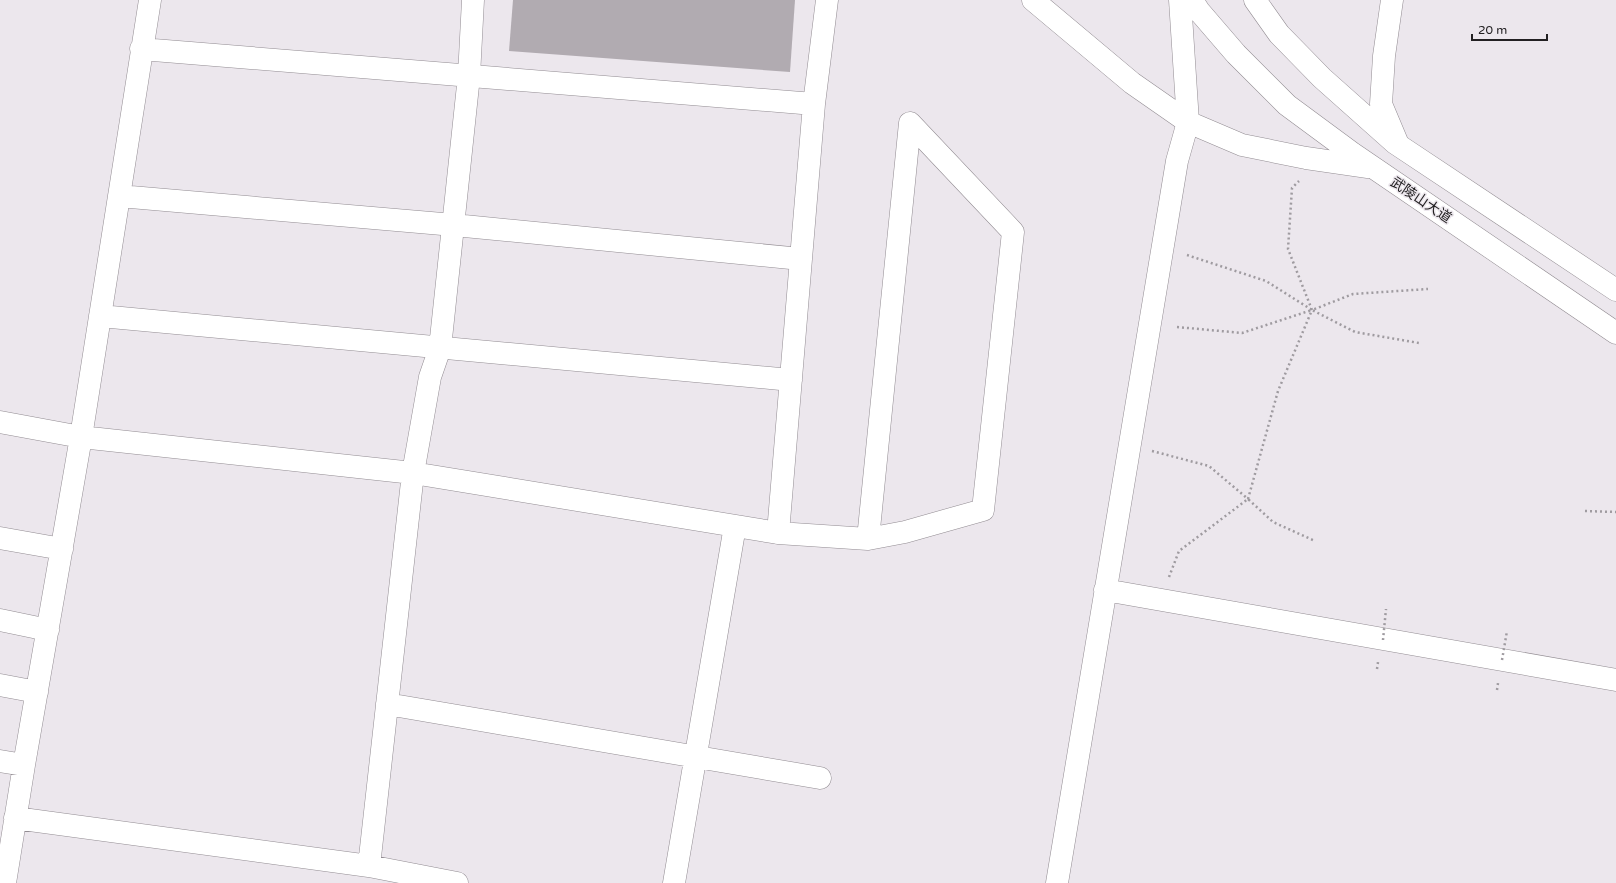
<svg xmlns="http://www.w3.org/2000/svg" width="1616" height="883" viewBox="0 0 1616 883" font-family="'Varela Round','Noto Sans SC',sans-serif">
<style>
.building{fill:#b1abb1}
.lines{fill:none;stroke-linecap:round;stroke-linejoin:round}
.street-casing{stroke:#928c92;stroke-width:23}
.primary-casing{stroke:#928c92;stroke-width:23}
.path{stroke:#9f9ba0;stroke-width:2.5;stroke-dasharray:2 3;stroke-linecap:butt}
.street{stroke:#fff;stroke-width:22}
.primary{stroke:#fff;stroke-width:22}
.path-bridge{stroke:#9f9ba0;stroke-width:2.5;stroke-dasharray:2 3;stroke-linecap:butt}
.labels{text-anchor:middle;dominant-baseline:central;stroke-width:3;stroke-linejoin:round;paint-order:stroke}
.street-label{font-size:14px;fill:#222022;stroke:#ece7ed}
</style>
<rect width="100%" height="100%" fill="#ece7ed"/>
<path class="building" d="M513 0H795L790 72 509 51Z"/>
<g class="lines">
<defs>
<path id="street" d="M141 49 814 104
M119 196 454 225 801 259
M100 316 791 380
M0 422 81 437 413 473 778 533 814 104 827 0
M778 533 868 539 910 123 1013 232 983 510 905 532 868 539
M0 538 62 549
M1105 590 1616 680
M0 620 48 630
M0 685 37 692
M387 704 820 778
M0 761 24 765
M15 818 369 866 457 883
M369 866 413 473 430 377 440 348 469 76 473 0
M5 883 24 765 81 437 150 0
M674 883 735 526
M1057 883 1177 161 1188 122"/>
<path id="primary" d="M1033 0 1132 83 1188 122 1242 145 1306 158 1368 167
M1180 0 1188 122
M1192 0 1199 11 1236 54 1287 105 1352 153 1616 333
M1255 0 1279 34 1322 78 1395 143 1616 290
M1392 0 1384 56 1381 104 1397 142"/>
</defs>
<use href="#street" class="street-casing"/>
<use href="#primary" class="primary-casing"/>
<path class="path" d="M1187 255 1266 281 1312 310 1353 294 1428 289
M1177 327 1242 333 1312 310 1355 332 1419 343
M1152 451 1209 466 1248 499 1278 391 1312 310 1288 249 1292 188 1299 181
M1585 511 1616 512
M1169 577 1179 551 1248 499 1273 522 1315 541
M1377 669 1378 662
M1497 690 1498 683"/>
<use href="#street" class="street"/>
<use href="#primary" class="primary"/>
<path class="path-bridge" d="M1383 640 1386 609
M1502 660 1507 631"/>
</g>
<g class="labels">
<g class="street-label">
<text transform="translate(1421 200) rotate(34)">武陵山大道</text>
</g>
</g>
<path d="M1472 34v6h75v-6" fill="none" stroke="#222022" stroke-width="2"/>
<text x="1478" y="34" font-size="12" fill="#222022" stroke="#ece7ed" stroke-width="3" paint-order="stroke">20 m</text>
</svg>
